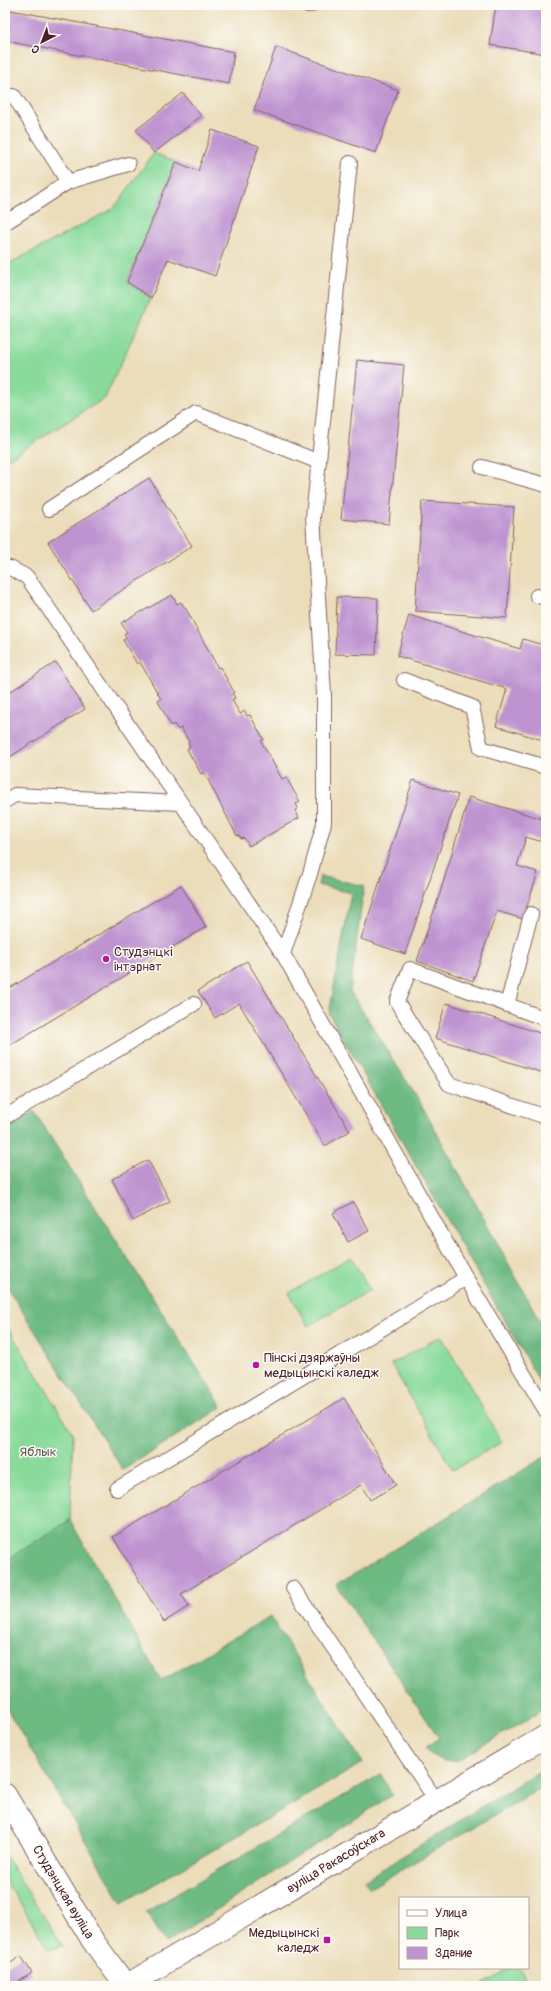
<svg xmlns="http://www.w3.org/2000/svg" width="551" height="1991" viewBox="0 0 551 1991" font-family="Pangolin,sans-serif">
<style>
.green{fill:#89da9b;stroke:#6a7c63}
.forest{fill:#6eba83;stroke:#5c6c57}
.building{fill:#be93d0}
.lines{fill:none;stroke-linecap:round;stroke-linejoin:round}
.service-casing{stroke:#82625d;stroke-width:16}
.minor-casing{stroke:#82625d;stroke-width:24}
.secondary-casing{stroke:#82625d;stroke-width:24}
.service{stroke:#fff;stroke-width:14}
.minor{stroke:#fff;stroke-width:22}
.secondary{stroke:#fff;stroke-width:22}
.poi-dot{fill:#b5179e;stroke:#fdfcf7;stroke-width:1.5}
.labels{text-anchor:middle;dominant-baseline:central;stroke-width:3;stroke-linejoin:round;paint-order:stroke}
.poi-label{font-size:13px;fill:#4a1f2b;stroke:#fdfcf7;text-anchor:start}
.park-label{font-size:13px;fill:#5d574d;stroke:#fdfcf7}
.street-label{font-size:13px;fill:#4a1f2b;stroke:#fdfcf7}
</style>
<rect width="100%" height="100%" fill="#fdfcf7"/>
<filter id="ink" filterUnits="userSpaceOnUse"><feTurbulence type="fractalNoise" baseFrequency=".025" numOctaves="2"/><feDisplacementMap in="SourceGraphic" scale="8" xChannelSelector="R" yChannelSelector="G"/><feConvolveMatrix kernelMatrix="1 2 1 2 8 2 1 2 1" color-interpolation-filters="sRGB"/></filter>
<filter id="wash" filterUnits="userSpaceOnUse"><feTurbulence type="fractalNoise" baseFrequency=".012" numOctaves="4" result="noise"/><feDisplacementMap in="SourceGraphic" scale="16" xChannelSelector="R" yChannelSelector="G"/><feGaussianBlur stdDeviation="0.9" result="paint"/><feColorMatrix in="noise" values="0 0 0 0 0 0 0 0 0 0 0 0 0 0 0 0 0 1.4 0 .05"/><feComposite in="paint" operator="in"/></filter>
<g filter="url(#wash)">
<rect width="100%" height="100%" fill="#ebddba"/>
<path class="green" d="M154 153 176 162 127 282 151 298 105 398 5 461V266L114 208Z
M351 1257 370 1290 308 1326 289 1293Z
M5 1323 73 1434 70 1520 5 1561Z
M441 1336 502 1442 453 1470 391 1364Z
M5 1856 63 1946 49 1949 5 1880Z
M511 1968H519L530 1986H480Z"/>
<path class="forest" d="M320 876 364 886 350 991 421 1104 546 1332V1393L329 1014 351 893 318 885Z
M34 1111 222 1407 123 1470 5 1284V1130Z
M546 1456V1708L457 1761C442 1763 435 1759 425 1747L439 1738 336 1585Z
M70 1520 161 1681 270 1616 363 1763 122 1903 5 1706V1561Z
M546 1767V1785L370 1888 364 1880Z
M381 1774 392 1795 166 1943 146 1912Z"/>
<g id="blocks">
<path class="building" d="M496 5H546V54L490 45Z
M5 9 234 52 229 84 5 41Z
M276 47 398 90 376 153 254 110Z
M183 93 201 116 154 153 136 130Z
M212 130 259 146 215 276 168 259 151 298 127 282 176 162 198 171Z
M357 360 404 365 389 524 341 519Z
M149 478 192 546 91 610 48 542Z
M422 501 514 507 507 618 415 611Z
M172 595 177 604 181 602 184 607H185L218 668 220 667 234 692 232 693 235 698 232 700 240 714 245 711 247 716 250 715 264 740 261 741 282 779 286 777 300 802 296 804 298 808 295 810 299 818 249 846 244 838 241 839 239 835 237 836 204 772 201 774 187 749 190 747 188 743 189 742 181 728 178 730 174 724 171 726 158 701 161 699 140 662 137 664 123 640 127 638 124 634 127 632 121 623Z
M337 597 378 598 376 655 335 654Z
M409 615 520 649 523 639 546 646V741L496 726 507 689 397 656Z
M56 662 85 709 5 760V695Z
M413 780 458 795 405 954 361 939Z
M469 797 546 820V843L526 837 517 866 538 872 523 919 497 911 473 981 417 961 440 893Z
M181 885 206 927 5 1048V991Z
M247 961 350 1131 325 1146 239 1003 215 1018 198 991Z
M446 1003 546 1035V1074L435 1038Z
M148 1160 170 1201 133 1221 112 1179Z
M353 1202 369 1231 348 1242 333 1213Z
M344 1398 396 1485 370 1500 361 1485 181 1594 189 1606 164 1622 113 1537Z
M21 1956 32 1973 12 1986H7L5 1983V1967Z"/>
</g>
</g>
<g filter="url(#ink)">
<use href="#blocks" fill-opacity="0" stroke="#82625d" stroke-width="1"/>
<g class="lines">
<defs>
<path id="service" d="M307 5H311
M14 96 68 182
M5 223 68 182 128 164
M482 467 546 485
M49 509 196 413 319 462
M5 568H10L27 577 181 803
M537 596 546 598
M404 680 472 707 481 748 546 767
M5 801 15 795 181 803 283 954 466 1278 546 1411
M283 954 310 874 324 823V694L313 517 350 163
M507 1005 531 914
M546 1019 410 969 397 1002 449 1084 546 1117
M5 1117 194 1004
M117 1489 466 1278
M293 1588 436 1800"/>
<path id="minor" d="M5 1795 93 1941 126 1986"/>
<path id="secondary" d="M126 1986 546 1736"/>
</defs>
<use href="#service" class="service-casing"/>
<use href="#minor" class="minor-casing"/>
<use href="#secondary" class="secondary-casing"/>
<use href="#service" class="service"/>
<use href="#minor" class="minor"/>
<use href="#secondary" class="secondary"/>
</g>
</g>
<g class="poi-dot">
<circle cx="106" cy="959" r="4"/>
<circle cx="256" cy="1365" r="4"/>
<rect x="323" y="1936" width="8" height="8" rx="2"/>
</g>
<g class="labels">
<g class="poi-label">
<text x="114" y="952">Студэнцкі<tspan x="114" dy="15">інтэрнат</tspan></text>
<text x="264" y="1358">Пінскі дзяржаўны<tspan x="264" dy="15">медыцынскі каледж</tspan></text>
<text x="319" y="1933" text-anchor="end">Медыцынскі<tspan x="319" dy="15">каледж</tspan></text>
</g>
<g class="park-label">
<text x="38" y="1452">Яблык</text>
</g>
<g class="street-label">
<text transform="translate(336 1861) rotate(-31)">вуліца Ракасоўскага</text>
<text transform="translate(63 1892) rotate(59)">Студэнцкая вуліца</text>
</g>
</g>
<rect width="551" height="1991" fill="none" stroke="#fdfcf7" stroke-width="20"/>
<rect x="399" y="1897" width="130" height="72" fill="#fdfcf7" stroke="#b5a4a5"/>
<rect x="407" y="1910" width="20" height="6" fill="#ffffff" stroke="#b5a4a5"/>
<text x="435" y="1917" font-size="12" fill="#4a1f2b">Улица</text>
<rect x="407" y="1927" width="20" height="12" fill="#89da9b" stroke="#b5a4a5"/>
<text x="435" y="1937" font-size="12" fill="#4a1f2b">Парк</text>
<rect x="407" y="1947" width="20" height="12" fill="#be93d0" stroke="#b5a4a5"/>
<text x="435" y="1957" font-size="12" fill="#4a1f2b">Здание</text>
<g transform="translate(42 42) rotate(222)" stroke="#fdfcf7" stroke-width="3" paint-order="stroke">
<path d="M0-3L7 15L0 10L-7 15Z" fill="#4a1f2b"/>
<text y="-6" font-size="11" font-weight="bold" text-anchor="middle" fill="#4a1f2b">С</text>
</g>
</svg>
